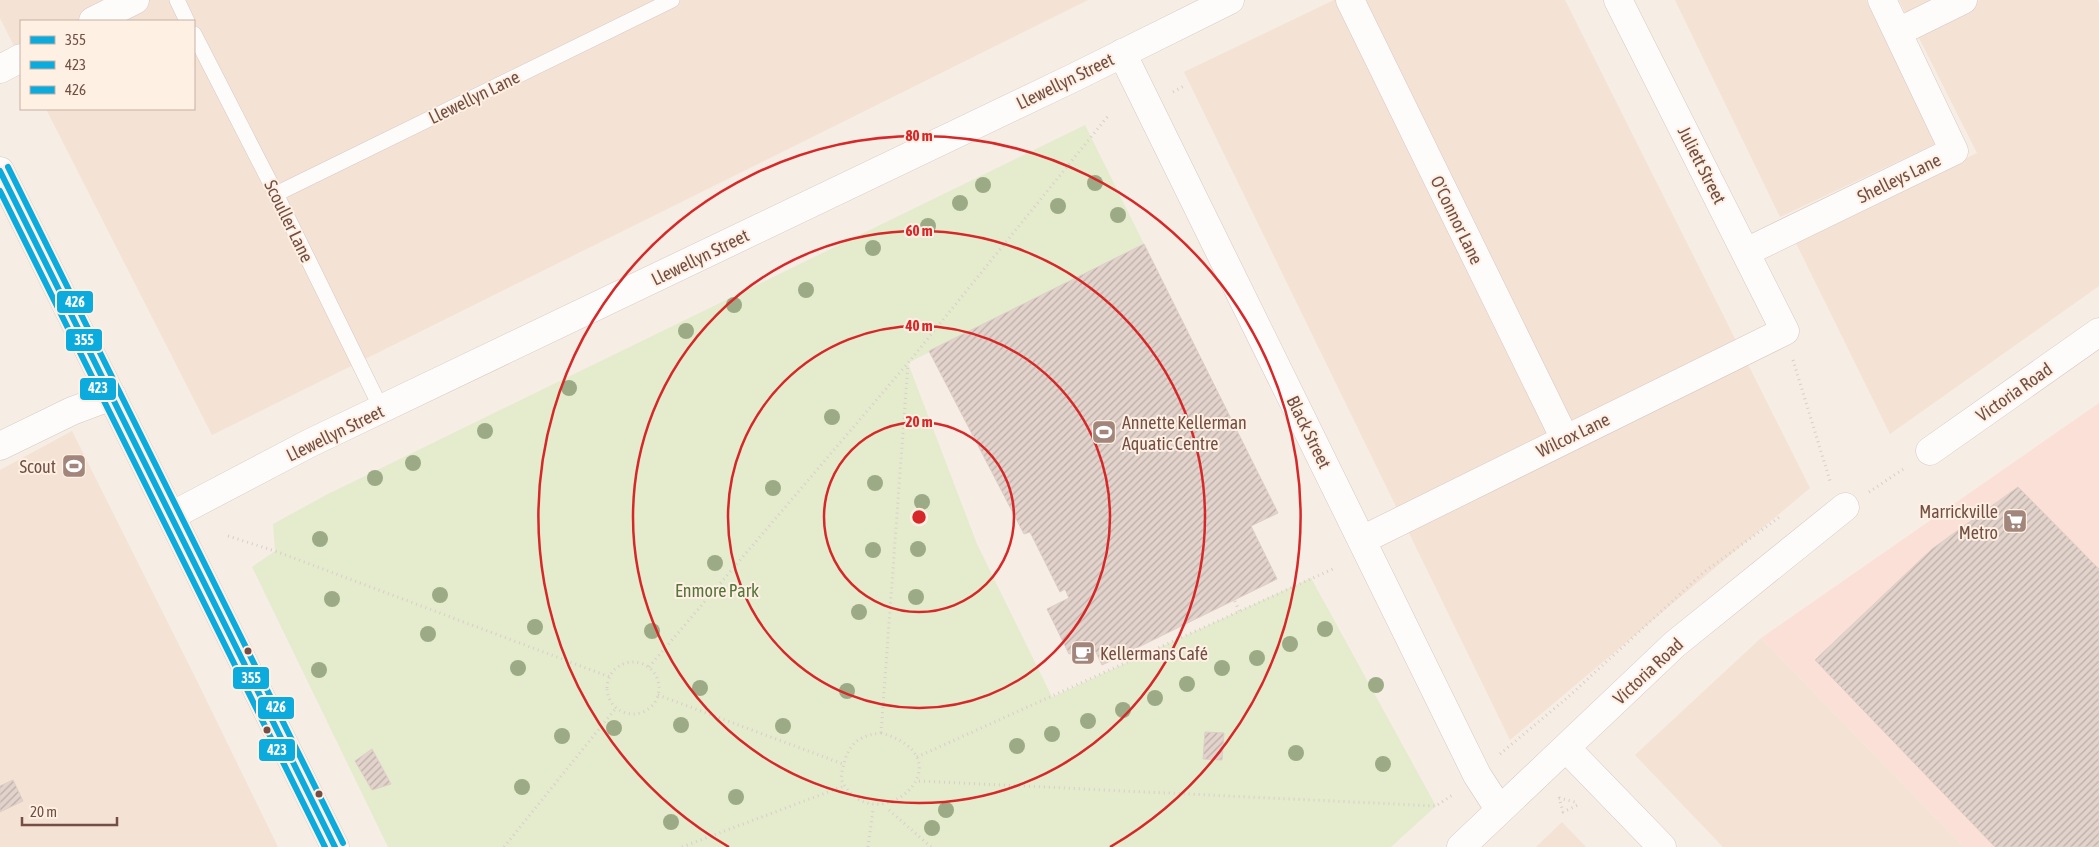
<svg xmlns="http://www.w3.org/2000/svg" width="2099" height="847" viewBox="0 0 2099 847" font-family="'Asap Condensed',sans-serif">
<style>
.residential{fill:#f4e2d4}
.commercial{fill:#fbe0d8}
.green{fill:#e4eccd}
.building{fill:url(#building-hatch);stroke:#dfcec6}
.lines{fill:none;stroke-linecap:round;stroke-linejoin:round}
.lane-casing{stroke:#d7c9c2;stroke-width:16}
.street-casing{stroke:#d7c9c2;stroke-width:29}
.secondary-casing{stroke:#d8cac3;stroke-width:29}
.path{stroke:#d9ceca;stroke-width:3;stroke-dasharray:1 4;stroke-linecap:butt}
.lane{stroke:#fefcfb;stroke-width:15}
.street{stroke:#fefcfb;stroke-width:28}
.secondary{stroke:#fefcfb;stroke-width:28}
.bus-1-casing{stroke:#fff0e4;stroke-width:10}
.bus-2-casing{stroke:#fff0e4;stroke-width:10}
.bus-3-casing{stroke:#fff0e4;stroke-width:10}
.bus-1{stroke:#0cabde;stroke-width:6}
.bus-2{stroke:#0cabde;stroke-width:6}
.bus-3{stroke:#0cabde;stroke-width:6}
.tree{fill:#9cab86}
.ring{fill:none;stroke:#d62828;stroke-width:2.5}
.bus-dot{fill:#744e44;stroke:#fff0e4;stroke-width:2}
.labels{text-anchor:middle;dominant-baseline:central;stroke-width:4;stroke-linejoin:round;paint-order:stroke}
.street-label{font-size:18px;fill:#744e44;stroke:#fff0e4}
.poi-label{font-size:18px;fill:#744e44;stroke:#fff0e4;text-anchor:start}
.park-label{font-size:18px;fill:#537539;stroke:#fff0e4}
.centre{fill:#d62828;stroke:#fff0e4;stroke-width:2.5}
.ring-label{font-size:15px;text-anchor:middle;font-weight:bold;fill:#d62828;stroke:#fff0e4;stroke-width:4;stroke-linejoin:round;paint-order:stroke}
.line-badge{stroke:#fff0e4;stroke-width:2}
.badge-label{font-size:14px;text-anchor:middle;font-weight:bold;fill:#fff}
</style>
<defs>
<pattern id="building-hatch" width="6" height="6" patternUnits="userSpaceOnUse" patternTransform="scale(1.25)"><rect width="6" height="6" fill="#e2d3cc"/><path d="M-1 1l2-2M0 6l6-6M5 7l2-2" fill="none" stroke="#bcada7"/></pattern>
</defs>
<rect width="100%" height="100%" fill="#f6ede4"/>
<path class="residential" d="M0 0H1088L212 435 46 109H194V21H21V60L0 18Z
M1334 0H1565L1810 488 1510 740 1184 72Z
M1675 0H1866L1937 143 1780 217Z
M1899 0H1933L1906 14Z
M1980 0H2098L2099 3V286L1890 434 1795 241 1977 153 1915 30Z
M72 431 198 683 278 847H0V470Z
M1761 638 1964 847H1723L1635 755Z
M1562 822 1586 847H1536Z"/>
<path class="commercial" d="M2099 403V847H1964L1761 638Z"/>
<path class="green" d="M1085 125 1144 244 908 363 977 544 1052 697 1311 578 1436 806 1391 847H388L252 567 275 551 273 524 326 495Z"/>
<path class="building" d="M1144 244 1278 513 1251 526 1277 579 1102 665 1094 648 1069 654 1047 609 1069 598 1065 589 1060 592 1030 532 1024 534 929 351Z
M2018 487 2099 569V847H1995L1815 660 1932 549Z
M1205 732 1224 733 1222 760 1203 759Z
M372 749 391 784 372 790 355 761Z
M13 780 23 801 0 812V786Z"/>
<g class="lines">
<defs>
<path id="lane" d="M177 0 187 21
M194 34 276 194 382 410
M276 194 672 0"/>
<path id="street" d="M1350 0 1565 439
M93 21 135 0
M1898 32 1963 0
M1122 53 1477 775 1499 809
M0 69 21 58
M1746 252 1954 151 1882 0
M0 446 72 411 112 396
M1930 451 2099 332
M1362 540 1785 331 1618 0
M1566 748 1662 847
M1461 847 1675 644 1845 507"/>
<path id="secondary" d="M0 171 335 847
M171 516 310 443 1075 77 1230 0"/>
</defs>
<use href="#lane" class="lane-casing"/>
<use href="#street" class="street-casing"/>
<use href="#secondary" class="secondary-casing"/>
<path class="path" d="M1173 92 1184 86
M1793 360 1830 481
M1869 492 1905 468
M228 536 275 551 610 677
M1235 601 1239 611
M607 688a26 26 0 1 1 52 0a26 26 0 1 1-52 0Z
M649 667 908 363 1108 116
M658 695 843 764
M881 733 908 364
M881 733C973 759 874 847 841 779 845 752 851 736 881 733Z
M1500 754 1567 698 1704 572 1781 516
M917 757 1335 568
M919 781 1436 806 1454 794
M1559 797 1563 812 1580 804
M1559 798 1575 802
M889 810 931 847
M504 847 616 708
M682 847 844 786
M868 847 873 810"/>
<use href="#lane" class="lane"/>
<use href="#street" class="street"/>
<use href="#secondary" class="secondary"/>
<defs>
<path id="bus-1" d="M0 171 335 847"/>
<path id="bus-2" d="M0 191 325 847"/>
<path id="bus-3" d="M8 167 343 843"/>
</defs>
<use href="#bus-1" class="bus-1-casing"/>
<use href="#bus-2" class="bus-2-casing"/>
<use href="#bus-3" class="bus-3-casing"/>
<use href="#bus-1" class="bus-1"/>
<use href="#bus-2" class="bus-2"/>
<use href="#bus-3" class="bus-3"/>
</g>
<g class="tree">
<circle cx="1095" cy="183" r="8"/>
<circle cx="983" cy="185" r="8"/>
<circle cx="960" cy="203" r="8"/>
<circle cx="1058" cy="206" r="8"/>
<circle cx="1118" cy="215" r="8"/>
<circle cx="928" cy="226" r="8"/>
<circle cx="873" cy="248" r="8"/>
<circle cx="806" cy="290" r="8"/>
<circle cx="734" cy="305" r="8"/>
<circle cx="686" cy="331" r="8"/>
<circle cx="569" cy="388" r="8"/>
<circle cx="832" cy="417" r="8"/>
<circle cx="485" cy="431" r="8"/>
<circle cx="413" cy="463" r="8"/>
<circle cx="375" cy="478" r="8"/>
<circle cx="875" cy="483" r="8"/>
<circle cx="773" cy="488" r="8"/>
<circle cx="922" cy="502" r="8"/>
<circle cx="320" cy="539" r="8"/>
<circle cx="918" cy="549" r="8"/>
<circle cx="873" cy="550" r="8"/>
<circle cx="715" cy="563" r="8"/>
<circle cx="440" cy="595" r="8"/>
<circle cx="916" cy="597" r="8"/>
<circle cx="332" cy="599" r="8"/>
<circle cx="859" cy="612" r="8"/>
<circle cx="535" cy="627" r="8"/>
<circle cx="1325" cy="629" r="8"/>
<circle cx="652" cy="631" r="8"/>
<circle cx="428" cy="634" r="8"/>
<circle cx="1290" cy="644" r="8"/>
<circle cx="1257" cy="658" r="8"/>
<circle cx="518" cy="668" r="8"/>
<circle cx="1222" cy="668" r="8"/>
<circle cx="319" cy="670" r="8"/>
<circle cx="1187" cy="684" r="8"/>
<circle cx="1376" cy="685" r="8"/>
<circle cx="700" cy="688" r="8"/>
<circle cx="847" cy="691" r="8"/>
<circle cx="1155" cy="698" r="8"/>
<circle cx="1123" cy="710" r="8"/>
<circle cx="1088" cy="721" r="8"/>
<circle cx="681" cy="725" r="8"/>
<circle cx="783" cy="726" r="8"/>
<circle cx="614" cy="728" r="8"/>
<circle cx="1052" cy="734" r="8"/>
<circle cx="562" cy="736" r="8"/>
<circle cx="1017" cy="746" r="8"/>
<circle cx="1296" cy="753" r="8"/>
<circle cx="1383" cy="764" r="8"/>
<circle cx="522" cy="787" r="8"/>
<circle cx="736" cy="797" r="8"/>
<circle cx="946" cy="810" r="8"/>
<circle cx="671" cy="822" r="8"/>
<circle cx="932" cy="828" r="8"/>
</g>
<g class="ring">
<circle cx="919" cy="517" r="95"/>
<circle cx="919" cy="517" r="191"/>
<circle cx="919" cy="517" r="286"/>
<path d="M729 847A381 381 0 1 1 1110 847"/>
</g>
<defs>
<symbol id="stadium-square" viewBox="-11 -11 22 22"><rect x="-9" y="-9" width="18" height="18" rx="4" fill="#a2867c" stroke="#fff0e4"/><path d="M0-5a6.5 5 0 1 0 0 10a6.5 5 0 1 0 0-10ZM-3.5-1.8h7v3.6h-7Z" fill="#fff"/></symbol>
<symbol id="supermarket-square" viewBox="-11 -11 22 22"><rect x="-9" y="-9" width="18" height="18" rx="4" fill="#a2867c" stroke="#fff0e4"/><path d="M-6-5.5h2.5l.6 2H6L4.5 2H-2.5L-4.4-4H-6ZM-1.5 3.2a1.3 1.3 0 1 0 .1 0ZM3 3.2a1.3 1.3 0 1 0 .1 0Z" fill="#fff"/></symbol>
<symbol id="cafe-square" viewBox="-11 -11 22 22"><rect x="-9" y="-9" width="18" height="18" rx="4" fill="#a2867c" stroke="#fff0e4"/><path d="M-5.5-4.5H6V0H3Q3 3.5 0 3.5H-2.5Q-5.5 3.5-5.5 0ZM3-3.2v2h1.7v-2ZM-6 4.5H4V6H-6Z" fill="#fff"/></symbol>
</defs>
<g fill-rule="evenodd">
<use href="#stadium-square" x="1090" y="418" width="28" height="28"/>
<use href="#stadium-square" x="60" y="452" width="28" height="28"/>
<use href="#supermarket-square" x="2001" y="507" width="28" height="28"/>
<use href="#cafe-square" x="1069" y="639" width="28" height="28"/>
</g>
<g class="bus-dot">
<circle cx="248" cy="651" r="4.5"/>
<circle cx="267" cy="730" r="4.5"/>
<circle cx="319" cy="794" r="4.5"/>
</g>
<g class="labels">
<g class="street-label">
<text transform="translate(1065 81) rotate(-26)">Llewellyn Street</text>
<text transform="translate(474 97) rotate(-26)">Llewellyn Lane</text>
<text transform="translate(1702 165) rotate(63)">Juliett Street</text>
<text transform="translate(1899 178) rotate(-26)">Shelleys Lane</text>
<text transform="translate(1457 220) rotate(64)">O'Connor Lane</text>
<text transform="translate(289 221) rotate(64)">Scouller Lane</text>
<text transform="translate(700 257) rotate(-26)">Llewellyn Street</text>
<text transform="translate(2014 392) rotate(-35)">Victoria Road</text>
<text transform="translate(1309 432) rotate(64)">Black Street</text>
<text transform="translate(335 433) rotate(-26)">Llewellyn Street</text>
<text transform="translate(1573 435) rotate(-26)">Wilcox Lane</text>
<text transform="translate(1648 671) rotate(-43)">Victoria Road</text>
</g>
<g class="poi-label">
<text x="1122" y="422">Annette Kellerman<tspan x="1122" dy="21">Aquatic Centre</tspan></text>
<text x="56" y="466" text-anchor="end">Scout</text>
<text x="1998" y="511" text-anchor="end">Marrickville<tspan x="1998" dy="21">Metro</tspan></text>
<text x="1100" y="653">Kellermans Café</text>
</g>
<g class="park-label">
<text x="717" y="590">Enmore Park</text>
</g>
</g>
<circle cx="919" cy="517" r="8" class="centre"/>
<g class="ring-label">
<text x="919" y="141">80 m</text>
<text x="919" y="236">60 m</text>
<text x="919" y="331">40 m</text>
<text x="919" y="427">20 m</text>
</g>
<g class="line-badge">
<rect x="56" y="290" width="38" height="24" rx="5" fill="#0cabde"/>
<rect x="65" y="328" width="38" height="24" rx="5" fill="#0cabde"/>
<rect x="79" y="377" width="38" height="24" rx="5" fill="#0cabde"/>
<rect x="232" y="666" width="38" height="24" rx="5" fill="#0cabde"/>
<rect x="257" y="696" width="38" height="24" rx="5" fill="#0cabde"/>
<rect x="258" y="738" width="38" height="24" rx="5" fill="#0cabde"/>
</g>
<g class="badge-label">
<text x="75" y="307">426</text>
<text x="84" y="345">355</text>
<text x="98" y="393">423</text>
<text x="251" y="683">355</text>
<text x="276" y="712">426</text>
<text x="277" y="755">423</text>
</g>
<rect x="20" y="20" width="175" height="90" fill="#fff0e4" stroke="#c7afa4"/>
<rect x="30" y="36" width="25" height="8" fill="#0cabde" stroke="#c7afa4"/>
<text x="65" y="45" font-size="15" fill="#744e44">355</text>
<rect x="30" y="61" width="25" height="8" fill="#0cabde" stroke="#c7afa4"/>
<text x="65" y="70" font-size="15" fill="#744e44">423</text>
<rect x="30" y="86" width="25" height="8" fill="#0cabde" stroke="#c7afa4"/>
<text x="65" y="95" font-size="15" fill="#744e44">426</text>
<path d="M22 817v8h95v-8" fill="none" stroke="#744e44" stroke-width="2.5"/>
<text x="30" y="817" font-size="15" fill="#744e44" stroke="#fff0e4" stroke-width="4" paint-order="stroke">20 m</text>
</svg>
